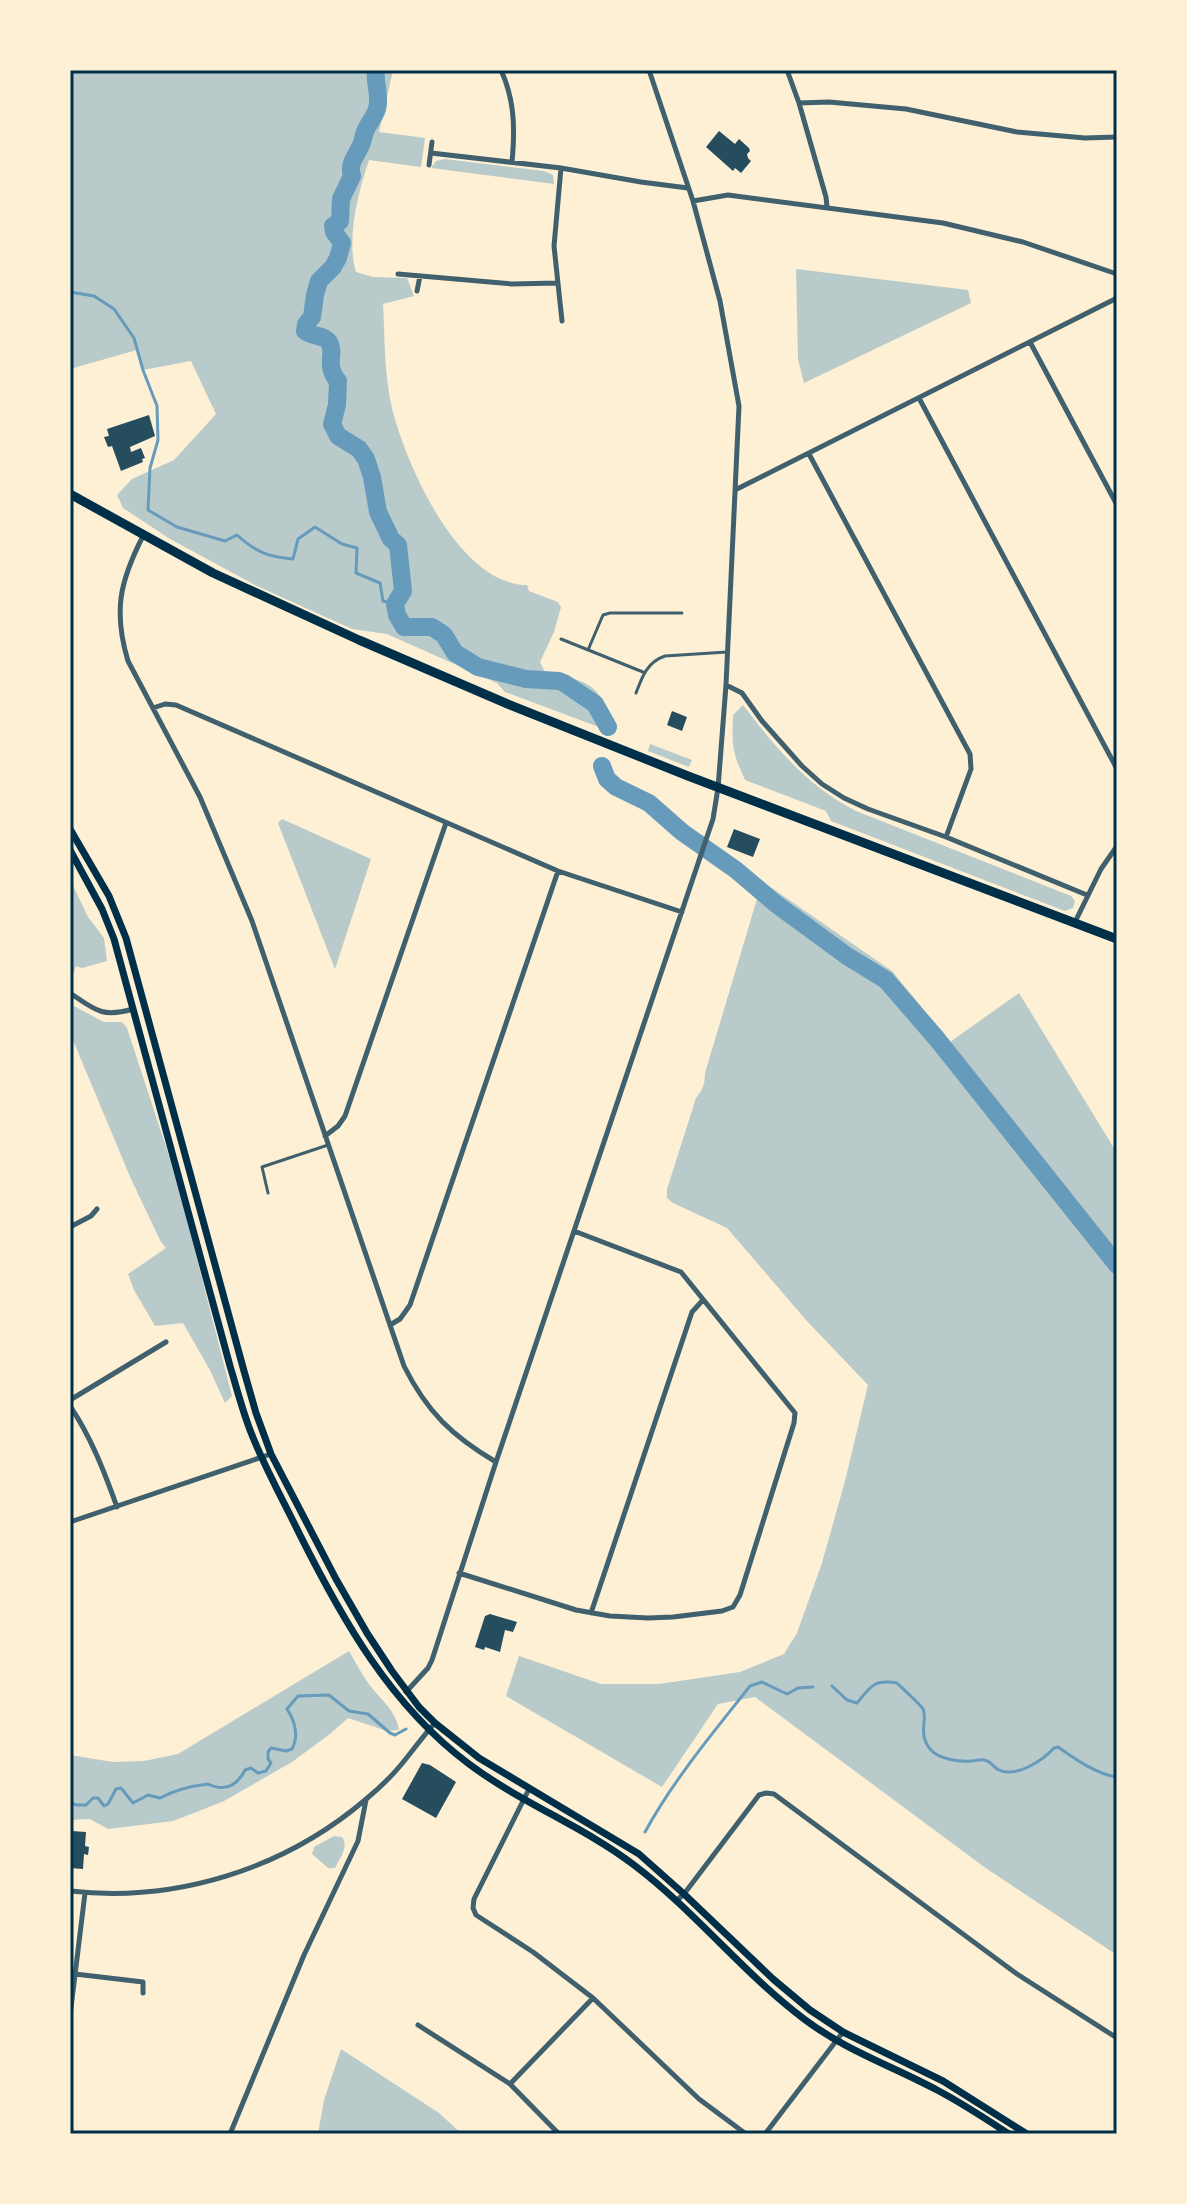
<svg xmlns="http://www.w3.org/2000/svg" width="1187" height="2204" viewBox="0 0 1187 2204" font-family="'Playfair Display',serif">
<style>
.green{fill:#b9caca}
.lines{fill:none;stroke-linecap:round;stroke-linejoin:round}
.stream{stroke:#669bbc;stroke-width:3}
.river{stroke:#669bbc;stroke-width:18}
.building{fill:#264d5e}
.service{stroke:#3f606c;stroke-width:3}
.minor{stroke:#3f606c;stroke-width:5}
.secondary{stroke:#003049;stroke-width:7}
.trunk{stroke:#003049;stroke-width:9}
.neatline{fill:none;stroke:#003049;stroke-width:3}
</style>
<rect width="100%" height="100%" fill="#fdf0d5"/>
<path class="green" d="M70 70H393L379 132 425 138 421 167 369 160C358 192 346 240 356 272L373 277 407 278 414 296 383 304C385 339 384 374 392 408 406 465 459 585 527 585L529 591 558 602 561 607 554 632 540 662 545 672C585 681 599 681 612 723L596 726 505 692 497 683 387 634 352 629 257 586 170 539 123 508 117 495 132 479 174 460 216 414 191 361 143 370 137 350 70 369Z
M445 159 544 171 553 175 554 184 431 168 436 161Z
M796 269 968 290 971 303 804 383 798 359Z
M743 705C777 749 806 785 856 811L1071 896 1075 901 1073 908 1065 911 831 821 826 811 745 780C732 751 732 747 733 715Z
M650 744 692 760 689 767 648 751Z
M282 819 371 859 335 969 278 823Z
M70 879 88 917 104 938 107 961 82 968 76 966 70 984Z
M766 884 892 971 950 1042 1019 993 1117 1153V1955L987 1869 755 1697 718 1704 662 1787 506 1696 519 1656 601 1684H659L740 1672 784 1654 797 1633 822 1563 845 1481 868 1385 806 1320 727 1228 673 1203 667 1198V1189L696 1098C703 1090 705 1083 705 1073L757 899Z
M70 1004 104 1022H122L127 1028 168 1153 186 1216 232 1396 225 1403 210 1370 183 1323 155 1326 134 1290 128 1274 166 1248 161 1242 131 1179 70 1033Z
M349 1651C355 1661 360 1671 366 1680 378 1698 396 1709 399 1730L387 1731 348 1718 330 1734 292 1762 224 1801 194 1813 173 1821 108 1829 90 1819 70 1820V1755L113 1762 144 1761 178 1754Z
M334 1836 342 1837C349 1847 340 1858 335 1868H328L312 1854 314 1847Z
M341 2049 439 2113 462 2134H318L324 2100Z"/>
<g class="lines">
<path class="stream" d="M70 292 94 296 114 309 134 338 143 370 157 406 158 440 150 468 148 510 177 527 225 541 237 535C256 552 268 557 293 559L298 539 315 527 342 544 357 548 356 573 380 583 383 601 395 604
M832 1686 847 1700 857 1703C871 1686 874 1679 897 1683 902 1688 921 1705 923 1709 928 1719 917 1735 931 1750 939 1759 959 1762 971 1761 975 1761 980 1759 984 1760 991 1761 993 1767 999 1770 1017 1778 1043 1760 1054 1748L1058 1747C1075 1759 1096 1774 1117 1777
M70 1802 76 1805H86L93 1798H98L104 1806 108 1804 116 1789 121 1788 133 1803 148 1795 160 1798C175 1790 191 1786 208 1784 225 1792 237 1786 245 1770L251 1768 258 1773 266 1771 271 1763 268 1759V1752L271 1748 286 1751 292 1749C299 1736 295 1721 287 1709L298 1696 329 1695 349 1711 368 1714 390 1733 395 1735 406 1729
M645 1832C674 1779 713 1733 750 1686L762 1682 787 1694 798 1688 813 1687"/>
<path class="river" d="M376 70C374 84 381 95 377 109 374 118 368 124 365 132 363 137 363 141 361 145 356 157 348 163 352 176L341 199 340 221 333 226 334 232 342 243 338 258 333 267 319 281 315 295 312 317 306 324 305 331C313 337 324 335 329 342 336 353 324 365 338 381L337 405 332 424 338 436 359 449 366 459 372 477 378 512 391 539 398 545 403 591 395 604 397 615 404 627H432L444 635 455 653 478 667 526 679 559 681 564 683 595 704 608 727
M602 766 607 779 616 787 649 803 682 832 736 870 776 904 847 956 886 980 937 1039 1117 1265"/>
</g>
<path class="building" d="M719 131 735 144 739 139 749 148 750 151 747 154 748 158 751 161 741 173 735 168 733 171 706 147Z
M149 415 155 436 130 447 131 452 141 448 145 458 142 459 143 462 121 471 112 446 108 447 104 437 109 436 107 429Z
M672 711 687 717 682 731 667 725Z
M734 829 760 839 753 857 727 847Z
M490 1614 517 1622 513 1632 505 1630 500 1652 485 1647 484 1650 475 1647 485 1616Z
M422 1763 430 1765 456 1782 436 1818 402 1799Z
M72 1831 86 1832 85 1846 89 1847 88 1855 84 1854 83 1869 70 1868V1841Z"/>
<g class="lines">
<path class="service" d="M561 639 643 672
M588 650 603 615 610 613H682
M636 693C642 677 647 662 665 656L727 652
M268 1193 262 1167 328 1145"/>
<path class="minor" d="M501 70C515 101 515 130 512 162
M787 70 799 103 826 197 827 207
M799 103 829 102 906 109 1017 132 1085 138 1117 137
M431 153 561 168 641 182 688 188
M429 165 432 142
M561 168 554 246 562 321
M693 201 728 195 943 223 1023 242 1117 274
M398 274 512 284 557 283
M417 291 420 276
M1030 342 1117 505
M919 398 1117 769
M809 454 970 754 971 769 946 837
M737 489 1117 298
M143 536C120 581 113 611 128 661L200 797 252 921 404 1366C427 1412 452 1436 496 1462
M726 685 742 693 762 721 802 766 822 784 844 798 868 809 946 837 1087 895
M153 708 165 704 176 705 558 871 682 912
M1075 922 1101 869 1117 846
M70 993C95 1010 102 1018 133 1009
M325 1136 338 1126 345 1116 446 823
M70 1227 91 1216 97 1209
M390 1325 400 1319 410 1305 558 871
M70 1400 166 1342
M70 1406C91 1437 104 1471 117 1507
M70 1522 271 1454
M459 1573 576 1610 610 1616 648 1618 673 1617 722 1611 733 1607 740 1595 794 1423 795 1413 681 1272 574 1231
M591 1613 692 1312 703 1300
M406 1692 428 1668 432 1660 496 1462 713 819 718 788 726 685 739 406 720 301 693 201 649 70
M529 1789 474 1899 473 1908 476 1915 533 1952 593 1998 699 2099 746 2134
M70 1891C176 1903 284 1869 365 1800 377 1790 390 1778 400 1766 412 1752 422 1737 435 1723
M676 1901 684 1894 759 1795 766 1793 774 1794 1017 1974 1117 2038
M75 1974 143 1982V1993
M70 2016 85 1893
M418 2025 510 2084 559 2134
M510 2084 593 1998
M230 2134 304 1955 358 1841 366 1800
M765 2134 843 2032"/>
<path class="secondary" d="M70 829 109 896 126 938 244 1371 256 1413 271 1454 336 1579 367 1633 392 1671 419 1707 435 1723 479 1758 639 1854 684 1894 773 1979 810 2010 843 2032 943 2081 1027 2134
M70 850 102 909 114 939 230 1366C237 1389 243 1413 252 1435 265 1468 283 1500 299 1533 342 1619 390 1705 469 1764 521 1803 583 1826 634 1865 695 1911 743 1973 804 2019 845 2050 892 2066 937 2090 962 2103 986 2119 1009 2134"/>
<path class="trunk" d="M70 494 213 573 359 640 510 705 688 776 1117 939"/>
</g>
<rect width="1187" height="2204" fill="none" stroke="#fdf0d5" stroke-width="144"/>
<rect x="72" y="72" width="1043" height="2060" class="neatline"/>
</svg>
